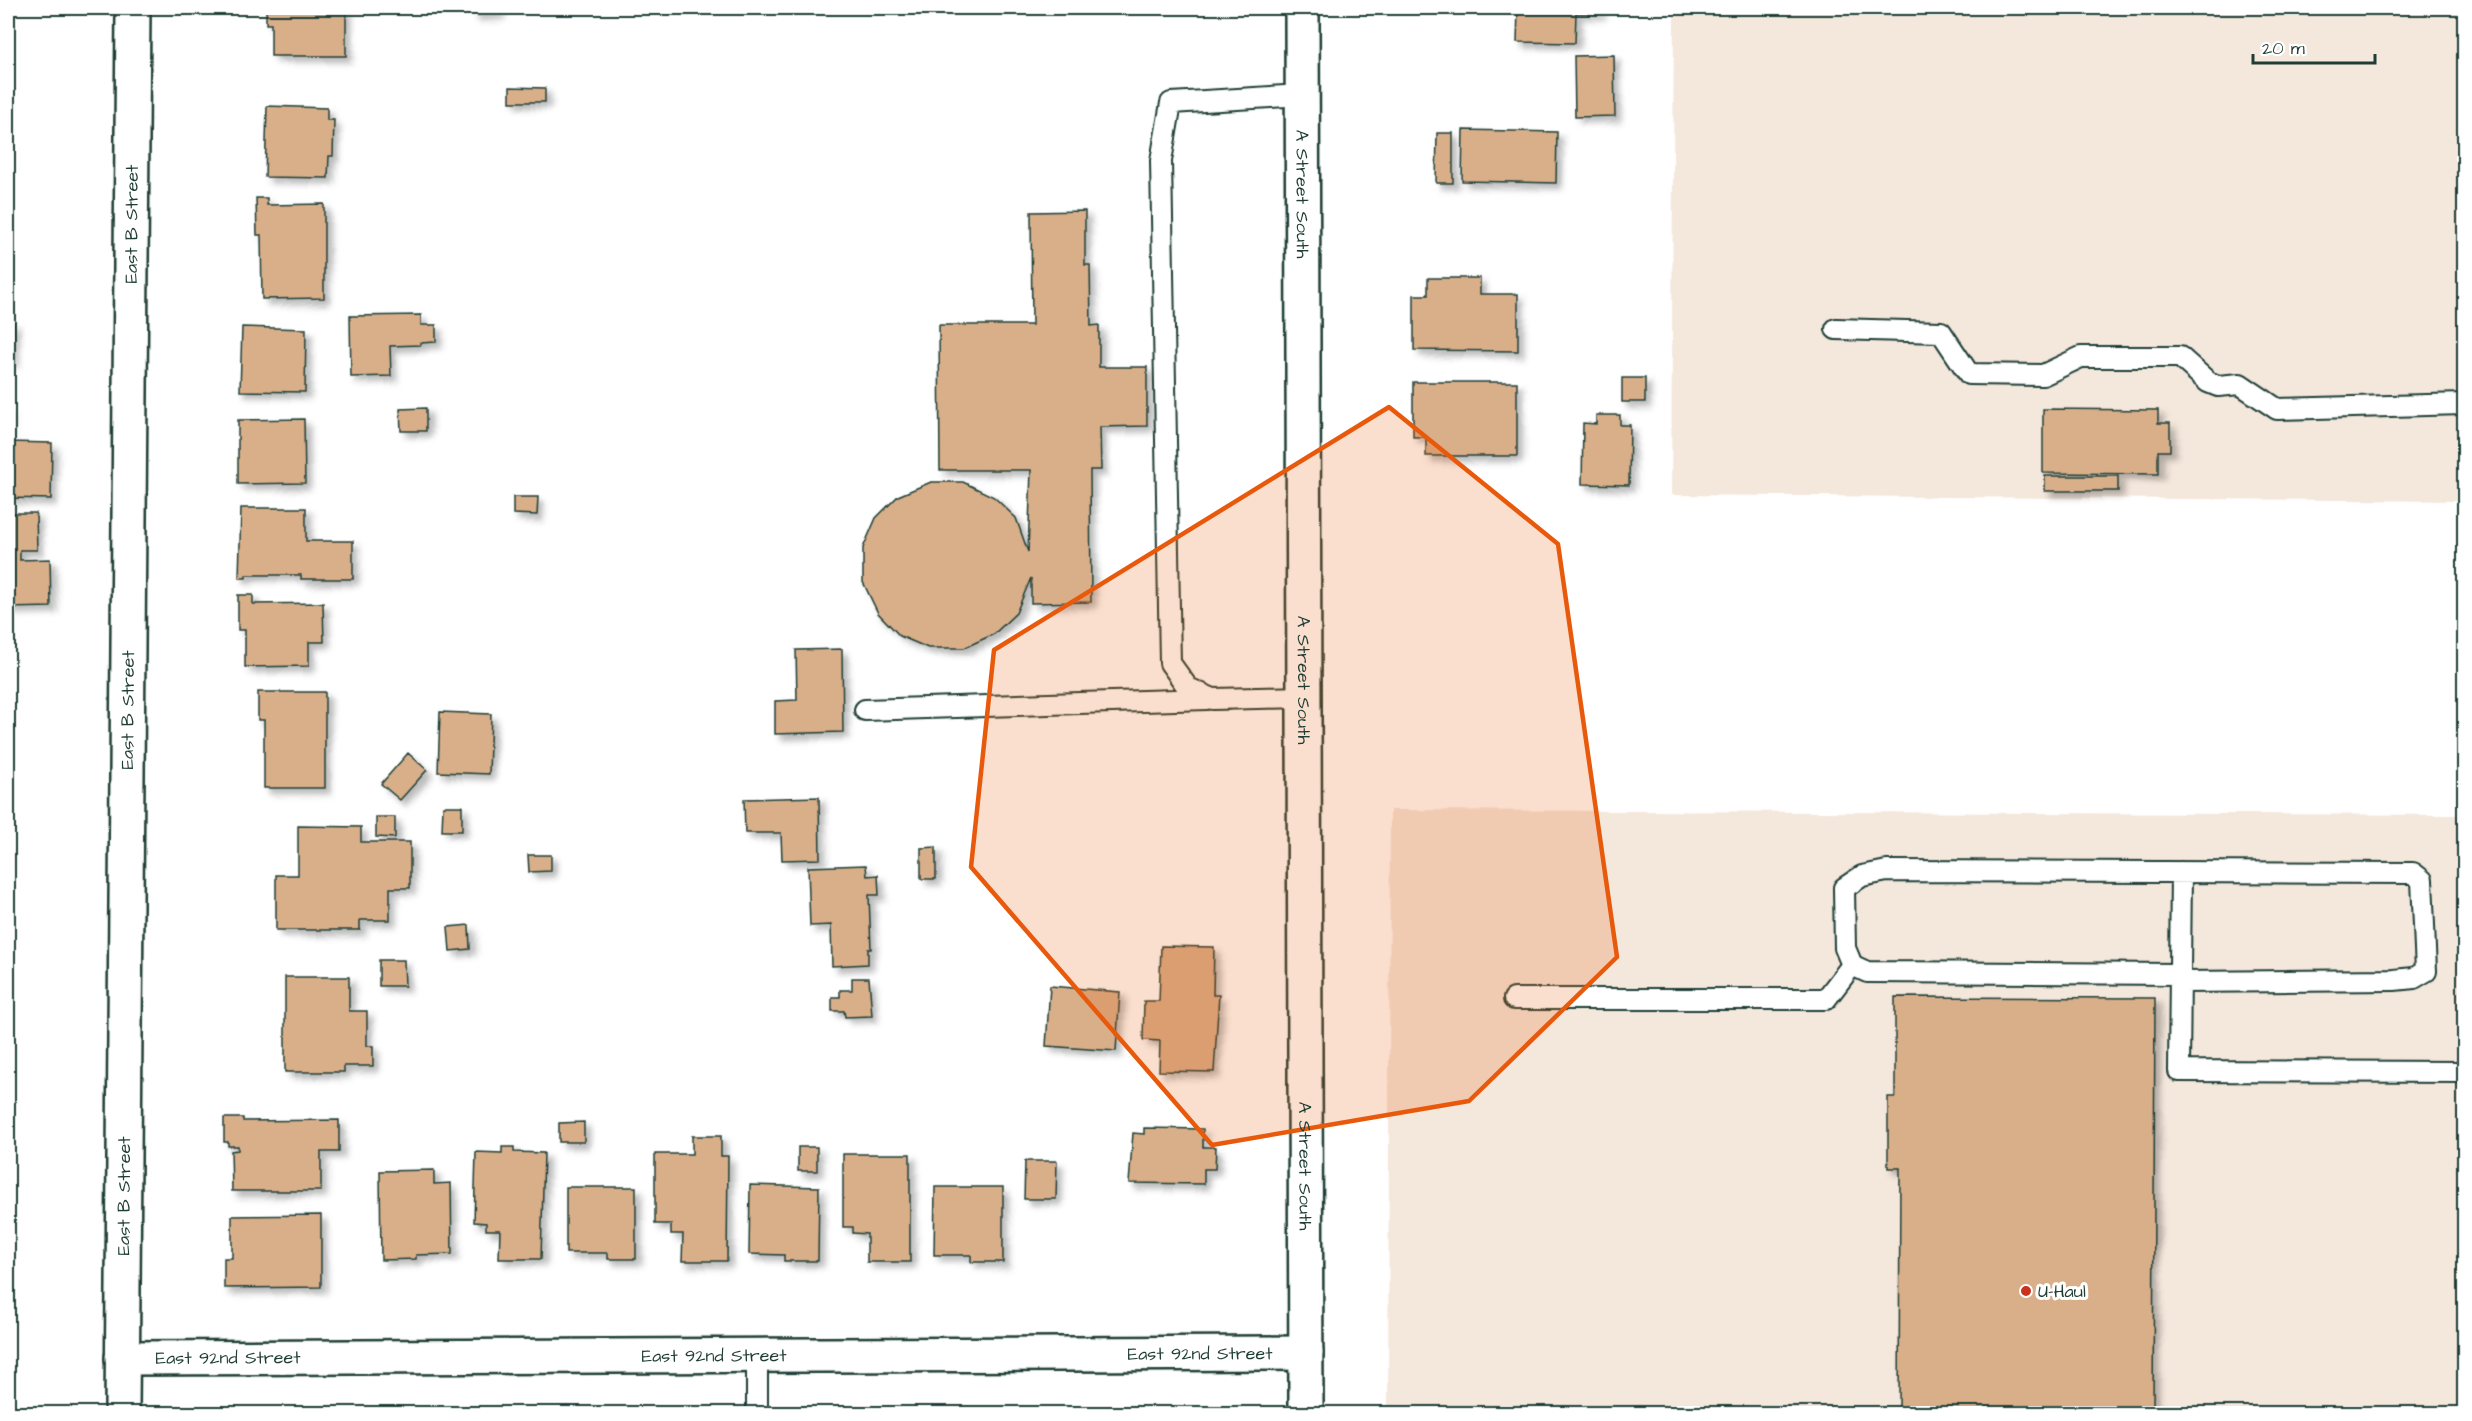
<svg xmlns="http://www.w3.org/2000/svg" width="2472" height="1421" viewBox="0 0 2472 1421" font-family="'Architects Daughter',sans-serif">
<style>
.built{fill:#f4e7dc}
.building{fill:#d9af8a;stroke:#1f3d34;stroke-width:1.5;filter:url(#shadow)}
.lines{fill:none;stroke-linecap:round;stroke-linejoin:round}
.service-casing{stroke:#1f3d34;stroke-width:24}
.minor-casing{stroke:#1f3d34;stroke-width:38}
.service{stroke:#fff;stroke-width:20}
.minor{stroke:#fff;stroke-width:33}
.marked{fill:#e8590c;fill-opacity:0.2;stroke:#e8590c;stroke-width:4.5;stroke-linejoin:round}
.poi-dot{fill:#c8321e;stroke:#fff;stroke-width:2}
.labels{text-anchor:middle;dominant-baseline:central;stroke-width:6;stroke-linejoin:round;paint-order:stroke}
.street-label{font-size:18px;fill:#1f3d34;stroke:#fff}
.poi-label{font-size:18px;fill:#1f3d34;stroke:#fff;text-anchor:start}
</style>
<defs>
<filter id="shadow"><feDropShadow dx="5.5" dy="5.5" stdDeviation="3" flood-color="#0004"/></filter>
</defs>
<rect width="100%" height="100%" fill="#fff"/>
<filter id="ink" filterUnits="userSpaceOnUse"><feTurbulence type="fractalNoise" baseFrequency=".0167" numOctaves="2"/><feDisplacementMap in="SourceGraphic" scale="12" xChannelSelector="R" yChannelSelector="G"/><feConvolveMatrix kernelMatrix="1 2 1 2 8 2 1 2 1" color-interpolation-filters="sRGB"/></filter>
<g filter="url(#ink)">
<path class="built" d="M1674 8H2461L2463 501 1671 495Z
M1390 810 2464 815V1413L1388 1414Z"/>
<path class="building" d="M266 8H346V56H271V24H266Z
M473 8H498L499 13 473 15Z
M1518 8H1600V13H1576L1575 43 1517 42Z
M1614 55 1615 116 1575 117 1574 56Z
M510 87 545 88V102H510Z
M267 106 327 108V120H334L333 156H329L328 178 265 177Z
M1463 130 1557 132 1556 183 1462 181Z
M1437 133H1453V183H1436Z
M256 198H267V205L324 204V298L262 299 261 235H257Z
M1085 211V265H1090L1091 326 1099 325V367H1147V426L1100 427 1101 470H1090L1091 602 1031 603V578L1016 613 994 634 964 648H928L900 636 878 613 863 582V548L876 518 898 496 931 482H963L994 497 1016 518 1028 552 1031 470H940L939 325H1032L1031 212Z
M1428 278H1480V294H1518V351L1414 350V295H1428Z
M421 315V325H436V342L421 343V345L390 346 391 376 351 377 350 316Z
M8 322H14L13 361H8Z
M242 327 306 329 305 392 240 391Z
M1622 378H1645V402H1622Z
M1413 382H1517V456H1426V437H1413Z
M426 408V431H401L400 409Z
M2043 409 2158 410V423H2170V451H2158V474L2043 473Z
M8 410V442L52 443 51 499 8 498Z
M1596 415H1620V425H1630L1629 485 1582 484 1583 423 1596 424Z
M304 419 305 483 238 484V420Z
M2045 476H2118V491H2045Z
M513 497H538L537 515 513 514Z
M241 508H306V541H353V579H301V575H246V578H239Z
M8 513H36L37 550H20V560L50 559 51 607 8 608Z
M238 595H253V604L323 603 324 642H309V666L245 667V630H238Z
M842 649 843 732 775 734V701L797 700 796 650Z
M258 692H325V788H264V720H258Z
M440 712 491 714 489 774 438 772Z
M408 753 427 770 400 800 381 784Z
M819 797 820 859 782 860 781 833H745L744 799Z
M443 806H462V831H442Z
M376 817H395V838L376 837Z
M298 826 361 827V842H410V888H390V920H360V930H276V875H298Z
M936 847V879H921V848Z
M528 855H551V871L529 872Z
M866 865 867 876 878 875 879 895H869L871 949H868V964L832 966 831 925 810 926 808 867Z
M469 925 470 949 450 951 448 927Z
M1161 946 1214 947 1213 995H1219L1214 1072 1159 1071 1160 1041 1143 1040 1144 1001H1159Z
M379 960H404L405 986H379Z
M285 977H349V1011H367V1046H373V1066H344V1072H285Z
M852 978H869L872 1016 845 1017 844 1011H832V997H840V990H852Z
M1050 986 1120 992 1116 1051 1046 1046Z
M1895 997 2155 998 2153 1414H1899L1900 1168H1888V1097H1895Z
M224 1118H243V1121L339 1120V1152H321V1191H232L231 1151 238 1150V1146H228V1142H224Z
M584 1122V1142H559V1123Z
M1144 1128 1203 1129V1147H1216L1215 1169H1204V1184L1129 1183 1133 1133 1144 1134Z
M692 1136H721V1156H728L727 1261H682L683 1234H671V1224H655V1154H692Z
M502 1147H514V1152L544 1153 541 1259H499L500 1230H486V1223L474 1222 476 1152 502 1153Z
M798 1147H817V1171H798Z
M843 1154H910V1262H867V1234L853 1233V1227H843Z
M1025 1161H1057L1056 1199H1024Z
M434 1170V1184L451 1183 452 1254 416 1255V1259L381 1260 380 1171Z
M750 1185 819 1187 818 1261H784V1255L749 1254Z
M566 1187H636V1259H608V1253H566Z
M935 1187H1003V1262H971V1255H934Z
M321 1215V1287L224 1288V1258H232V1216Z"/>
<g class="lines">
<defs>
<path id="service" d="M1302 95 1171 103 1161 161 1170 663 1188 688 1213 699 1304 697
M1836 329 1941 332 1969 374 2043 375 2081 357H2180L2208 382 2218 386 2240 384 2277 409 2464 404
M865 710 1207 699
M2181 872 2179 1071 2464 1072
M2181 974 1867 972 1852 965 1845 948 1844 888 1862 876 1887 871 2413 873 2422 880 2426 971 2414 978 2394 980 2181 982
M1514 999H1826L1852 965
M757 1355V1414"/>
<g id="minor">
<path id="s1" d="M1302 8 1306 1414"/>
<path id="s2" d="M122 1358 1306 1353"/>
<path id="s3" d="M122 1414 133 8"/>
</g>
</defs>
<use href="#service" class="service-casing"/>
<use href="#minor" class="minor-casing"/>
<use href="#service" class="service"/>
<use href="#minor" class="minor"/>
</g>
</g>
<path class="marked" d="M1389 407 1558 544 1617 957 1469 1101 1212 1145 971 867 994 650Z"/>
<circle class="poi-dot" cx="2026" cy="1291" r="6"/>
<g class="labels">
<g class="street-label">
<text stroke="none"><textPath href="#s1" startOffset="186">A Street South</textPath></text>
<text stroke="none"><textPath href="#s3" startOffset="1190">East B Street</textPath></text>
<text stroke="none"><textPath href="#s1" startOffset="672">A Street South</textPath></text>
<text stroke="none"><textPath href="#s3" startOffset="704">East B Street</textPath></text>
<text stroke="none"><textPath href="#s1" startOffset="1158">A Street South</textPath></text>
<text stroke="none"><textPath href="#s3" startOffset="218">East B Street</textPath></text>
<text stroke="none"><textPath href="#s2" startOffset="1078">East 92nd Street</textPath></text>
<text stroke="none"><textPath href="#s2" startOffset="592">East 92nd Street</textPath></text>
<text stroke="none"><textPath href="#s2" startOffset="106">East 92nd Street</textPath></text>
</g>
<g class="poi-label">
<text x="2038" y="1291">U-Haul</text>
</g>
</g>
<rect width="2472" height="1421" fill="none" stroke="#fff" stroke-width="30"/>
<rect x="15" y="15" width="2442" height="1391" fill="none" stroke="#1f3d34" stroke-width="2" filter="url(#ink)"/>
<path d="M2253 54v9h122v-9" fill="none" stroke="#1f3d34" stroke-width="3"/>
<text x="2262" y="54" font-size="18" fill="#1f3d34" stroke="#ffffff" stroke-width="4.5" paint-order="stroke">20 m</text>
</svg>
